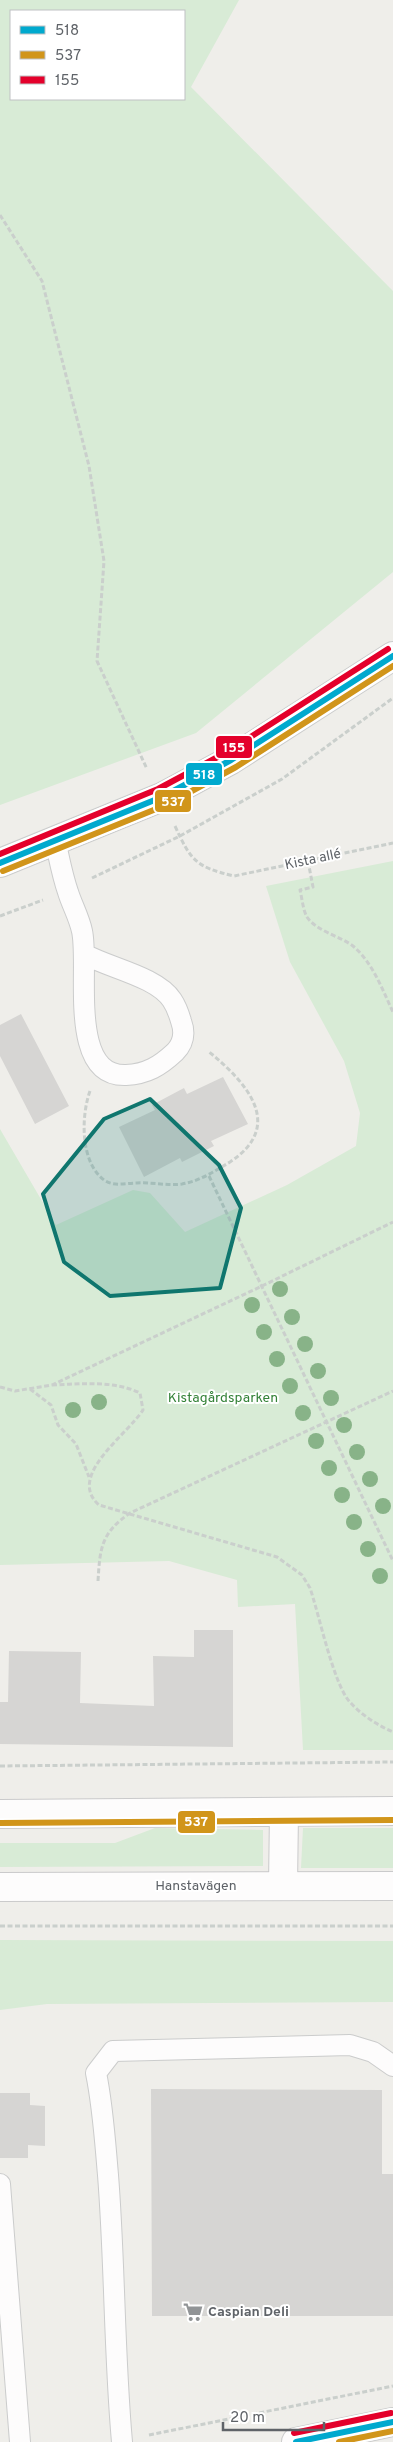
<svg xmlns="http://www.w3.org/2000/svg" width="393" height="2442" viewBox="0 0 393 2442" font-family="Overpass,sans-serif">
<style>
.green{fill:#d8ebd6;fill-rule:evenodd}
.building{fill:#d6d5d3}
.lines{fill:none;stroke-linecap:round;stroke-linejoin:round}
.lane-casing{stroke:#cbcccc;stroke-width:22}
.street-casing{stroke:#cbcccc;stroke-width:30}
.secondary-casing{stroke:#cacacb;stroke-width:30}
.path{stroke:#cacfcc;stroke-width:3;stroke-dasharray:5 2.5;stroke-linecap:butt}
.lane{stroke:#fdfcfc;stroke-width:20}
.street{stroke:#fdfcfc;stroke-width:28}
.secondary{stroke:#fdfcfc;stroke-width:28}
.bus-1-casing{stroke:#fff;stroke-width:10}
.bus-2-casing{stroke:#fff;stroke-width:10}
.bus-3-casing{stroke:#fff;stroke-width:10}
.bus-1{stroke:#00a9ce;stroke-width:6}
.bus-2{stroke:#d1951a;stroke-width:6}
.bus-3{stroke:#e4002b;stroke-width:6}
.tree{fill:#88b388}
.marked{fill:#0f766e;fill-opacity:0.2;stroke:#0f766e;stroke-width:4;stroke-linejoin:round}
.labels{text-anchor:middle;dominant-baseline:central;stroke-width:4;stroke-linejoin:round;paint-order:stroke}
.street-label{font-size:14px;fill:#5f6368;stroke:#fff}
.park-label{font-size:14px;fill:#348238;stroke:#fff}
.poi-label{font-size:14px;font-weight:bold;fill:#5f6368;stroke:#fff;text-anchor:start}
.line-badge{stroke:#fff;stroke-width:2}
.badge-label{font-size:14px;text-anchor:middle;font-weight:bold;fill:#fff}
</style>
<rect width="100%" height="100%" fill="#efeeea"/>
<path class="green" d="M0 0H239L191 87 393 291V572L196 733 0 805ZM11 11H184V99H11Z
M393 861V1750H303L295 1604 238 1607 237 1580 169 1561 0 1565V1129L56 1225 133 1190 150 1193 185 1232 287 1185 356 1146 360 1113 344 1061 290 962 266 886Z
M155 1828 263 1830V1866L0 1867V1843H115Z
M303 1828H393V1868H301Z
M0 1940 393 1941V2002L47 2004 0 2010Z"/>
<path class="building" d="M21 1014 69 1106 35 1124 0 1056V1025Z
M223 1077 248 1124 211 1141 214 1146 182 1162 180 1158 144 1177 119 1127 155 1110 152 1105 184 1088 187 1094Z
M194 1630H233V1747L0 1744V1702H8L9 1651 81 1652 80 1703 154 1706 153 1656 194 1657Z
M151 2089 382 2090V2174H393V2316H152Z
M0 2093H30V2105L45 2106V2146L28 2145V2158H0Z"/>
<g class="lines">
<defs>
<path id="lane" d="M55 840C59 857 62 875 68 892 72 905 79 917 82 931 90 966 67 1077 126 1075 147 1074 160 1066 175 1052 184 1043 185 1032 181 1021 179 1014 176 1006 172 1000 157 977 110 968 86 955
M0 2184 20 2442
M122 2442C114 2353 115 2264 108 2175 105 2141 103 2107 96 2073L113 2051 350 2045 373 2052 393 2066"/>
<path id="street" d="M0 863 162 797 231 760 393 656
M296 2442 393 2422"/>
<path id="secondary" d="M0 1814 393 1811
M283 1886 284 1812
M0 1887 393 1886"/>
</defs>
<use href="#lane" class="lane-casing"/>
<use href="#street" class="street-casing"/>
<use href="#secondary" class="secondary-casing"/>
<path class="path" d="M0 215 42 281 89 466 104 561 97 661 147 769
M175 826C191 861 196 867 234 876L393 843
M308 861 313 887 300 890C302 898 303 910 307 917 316 931 340 936 353 946 373 963 382 989 393 1012
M92 878 180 836 282 779 393 698
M0 916 43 900
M90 1091C81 1116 80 1162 104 1180 114 1187 126 1183 137 1183 152 1182 167 1186 182 1184 200 1181 215 1171 230 1162 286 1125 246 1082 208 1051
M209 1176 393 1561
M52 1385C82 1384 113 1380 140 1393L143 1410C127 1435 66 1476 99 1505L277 1557 302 1575 310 1588C319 1614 333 1682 349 1701 360 1714 377 1725 393 1732
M0 1387 15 1391 52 1385 262 1286 393 1222
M30 1389 51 1405 58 1425 76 1444 89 1477
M98 1581C100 1548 101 1533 130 1513L393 1391
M0 1766 393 1762
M0 1926H393
M149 2435 393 2386"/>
<use href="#lane" class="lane"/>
<use href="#street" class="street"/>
<use href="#secondary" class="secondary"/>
<defs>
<path id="bus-1" d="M0 863 162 797 231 760 393 656
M296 2442 393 2422"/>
<path id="bus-2" d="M3 871 166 805 236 767 393 666
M0 1823 393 1820
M339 2442 393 2431"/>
<path id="bus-3" d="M0 854 158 789 227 752 388 649
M294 2433 391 2413"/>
</defs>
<use href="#bus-1" class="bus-1-casing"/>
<use href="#bus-2" class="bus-2-casing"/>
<use href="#bus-3" class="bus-3-casing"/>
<use href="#bus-1" class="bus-1"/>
<use href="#bus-2" class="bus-2"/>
<use href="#bus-3" class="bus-3"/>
</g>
<g class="tree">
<circle cx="280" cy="1289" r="8"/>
<circle cx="252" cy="1305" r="8"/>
<circle cx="292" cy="1317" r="8"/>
<circle cx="264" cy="1332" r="8"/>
<circle cx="305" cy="1344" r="8"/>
<circle cx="277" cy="1359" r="8"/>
<circle cx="318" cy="1371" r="8"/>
<circle cx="290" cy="1386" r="8"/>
<circle cx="331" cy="1398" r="8"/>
<circle cx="99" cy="1402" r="8"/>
<circle cx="73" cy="1410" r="8"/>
<circle cx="303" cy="1413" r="8"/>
<circle cx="344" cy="1425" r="8"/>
<circle cx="316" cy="1441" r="8"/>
<circle cx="357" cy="1452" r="8"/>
<circle cx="329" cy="1468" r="8"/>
<circle cx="370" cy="1479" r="8"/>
<circle cx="342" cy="1495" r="8"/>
<circle cx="383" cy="1506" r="8"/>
<circle cx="354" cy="1522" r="8"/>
<circle cx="368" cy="1549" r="8"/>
<circle cx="380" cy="1576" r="8"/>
</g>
<path class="marked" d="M150 1099 219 1165 241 1208 220 1288 110 1296 64 1262 43 1194 104 1119Z"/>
<defs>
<symbol id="supermarket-bare" viewBox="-9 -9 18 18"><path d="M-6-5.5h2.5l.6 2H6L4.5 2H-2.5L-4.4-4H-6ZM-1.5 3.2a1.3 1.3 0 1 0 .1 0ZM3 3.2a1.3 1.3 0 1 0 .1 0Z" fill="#919496" stroke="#fff" stroke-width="2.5" paint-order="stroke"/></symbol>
</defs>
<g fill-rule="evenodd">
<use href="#supermarket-bare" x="179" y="2298" width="28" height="28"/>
</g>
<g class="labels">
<g class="street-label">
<text transform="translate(313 860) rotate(-12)">Kista allé</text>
<text x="196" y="1886">Hanstavägen</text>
</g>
<g class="park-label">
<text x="223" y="1398">Kistagårdsparken</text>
</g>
<g class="poi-label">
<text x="208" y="2312">Caspian Deli</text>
</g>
</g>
<g class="line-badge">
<rect x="215" y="735" width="38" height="24" rx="5" fill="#e4002b"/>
<rect x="185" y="762" width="38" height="24" rx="5" fill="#00a9ce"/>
<rect x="154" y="789" width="38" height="24" rx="5" fill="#d1951a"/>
<rect x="177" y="1810" width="39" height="24" rx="5" fill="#d1951a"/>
</g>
<g class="badge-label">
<text x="234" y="752">155</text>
<text x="204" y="779">518</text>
<text x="173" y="806">537</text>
<text x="196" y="1826">537</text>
</g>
<rect x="10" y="10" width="175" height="90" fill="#ffffff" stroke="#bfc1c3"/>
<rect x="20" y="26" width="25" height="8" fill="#00a9ce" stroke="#bfc1c3"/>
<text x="55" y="35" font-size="15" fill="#5f6368">518</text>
<rect x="20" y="51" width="25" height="8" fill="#d1951a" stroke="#bfc1c3"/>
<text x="55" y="60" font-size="15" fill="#5f6368">537</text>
<rect x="20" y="76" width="25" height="8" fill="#e4002b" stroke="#bfc1c3"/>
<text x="55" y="85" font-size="15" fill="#5f6368">155</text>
<path d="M223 2422v8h101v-8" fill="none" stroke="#5f6368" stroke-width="2.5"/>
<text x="230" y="2422" font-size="15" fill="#5f6368" stroke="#ffffff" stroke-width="4" paint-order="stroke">20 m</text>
</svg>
